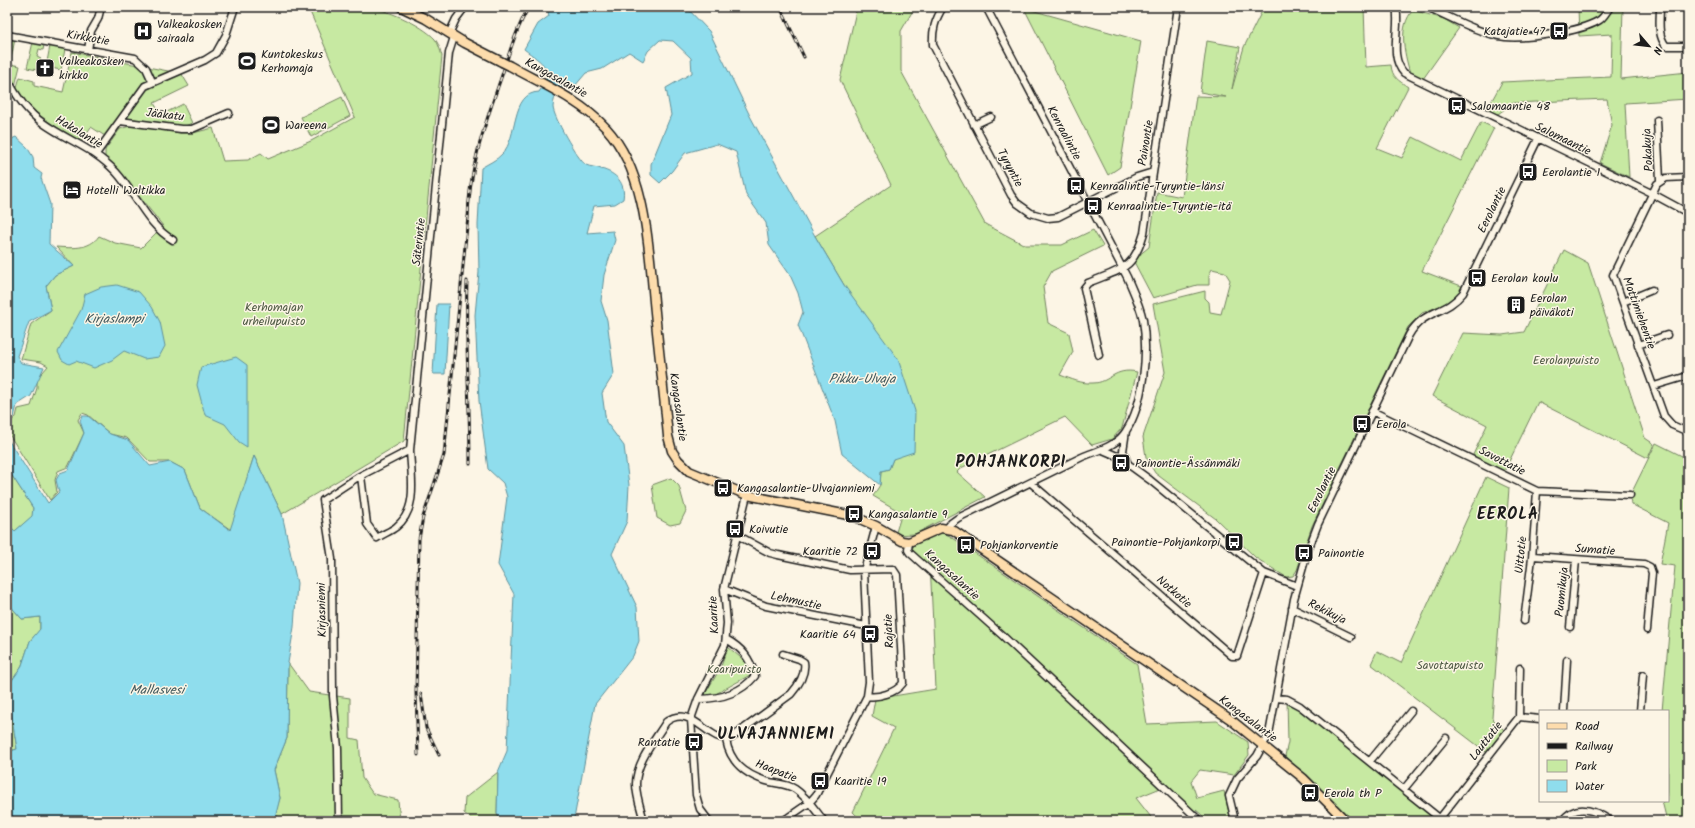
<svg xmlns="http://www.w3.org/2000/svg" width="1695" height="828" viewBox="0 0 1695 828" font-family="Kalam,sans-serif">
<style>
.green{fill:#c7e9a2;stroke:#72825f}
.water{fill:#8fdded;stroke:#619099}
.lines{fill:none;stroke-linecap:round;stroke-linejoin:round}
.minor-casing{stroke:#1c1c1c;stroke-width:9}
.major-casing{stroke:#1c1c1c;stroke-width:11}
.minor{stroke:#fcf5e5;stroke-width:6}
.major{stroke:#fddcac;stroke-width:8}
.rail-casing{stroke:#1c1c1c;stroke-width:3}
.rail{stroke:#fcf5e5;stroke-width:1.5;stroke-dasharray:4.5;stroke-linecap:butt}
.major-bridge-casing{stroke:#1c1c1c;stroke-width:11;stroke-linecap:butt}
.major-bridge{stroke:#fddcac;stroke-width:8}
.labels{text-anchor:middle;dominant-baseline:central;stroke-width:3;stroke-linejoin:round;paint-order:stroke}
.poi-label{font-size:12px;fill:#1c1c1c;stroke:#fcf5e5;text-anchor:start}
.street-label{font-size:12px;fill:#1c1c1c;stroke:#fcf5e5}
.park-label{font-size:12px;fill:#4f5a44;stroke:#fcf5e5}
.water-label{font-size:13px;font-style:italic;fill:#3e565b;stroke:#fcf5e5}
.district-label{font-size:16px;font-weight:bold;letter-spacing:1px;fill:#1c1c1c;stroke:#fcf5e5}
</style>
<rect width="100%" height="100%" fill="#fcf5e5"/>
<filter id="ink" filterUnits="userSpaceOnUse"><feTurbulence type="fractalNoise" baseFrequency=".025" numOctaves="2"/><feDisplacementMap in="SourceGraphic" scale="8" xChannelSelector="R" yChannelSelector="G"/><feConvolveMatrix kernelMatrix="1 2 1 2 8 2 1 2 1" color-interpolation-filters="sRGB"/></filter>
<g filter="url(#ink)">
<path class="green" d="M308 7C327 7 347 5 366 7 386 9 421 24 435 39 439 44 440 50 442 56L404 441 282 514 254 456 231 530 200 508 185 470 170 462H150L127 438 110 434 88 415 82 413 78 420 84 433 68 467 58 471 55 480 57 492 50 500 7 431V424L16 417 18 409 31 406 37 388V377L42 373 48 366 41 362 21 359 31 324 51 310 46 286 55 275 74 266 56 247C72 248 89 250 99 236L115 243 141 248 163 226 118 170 105 158V150L120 129 133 125 180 133H193L213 128 223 161 248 160 261 153 268 159 311 141 355 117Z
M857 7H915L901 31V71L985 224 1025 245H1062L1093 230 1103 246 1052 271 1043 287 1048 323 1069 333 1073 352 1060 375C1071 379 1082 384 1093 383 1110 383 1114 367 1137 372L1122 428 1112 439 1092 445 1065 417 961 468 957 472 985 497 915 534 895 535 902 513 873 496 880 485 881 471 889 469 893 459 844 285 815 236 891 185 840 80Z
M1264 7H1364L1366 67 1391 65C1392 77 1398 80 1408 87L1377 148 1402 158 1413 137 1461 161 1481 122 1494 128 1422 271 1464 287 1447 303 1422 313 1408 327 1312 526 1297 570 1293 576 1286 577 1256 558 1216 519 1155 473 1146 457 1143 437 1165 372 1153 304 1205 291V298L1209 302 1210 312 1221 314 1230 280 1225 272 1212 269 1209 275V285H1197L1153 298 1133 260 1149 247 1157 192 1182 197 1196 96 1226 97 1200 92 1207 41 1240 47 1232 89 1244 47Z
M1578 7H1623L1621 79 1688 72V99L1625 103 1629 177 1600 163 1612 125 1607 99 1513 103 1498 114 1486 111 1502 82 1611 77 1612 34 1579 36Z
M1024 8 1141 41 1120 167 1108 175Z
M1413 10 1444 19 1459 28 1423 79 1410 73C1404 52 1398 27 1413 10Z
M7 37 15 39 10 64 20 66 15 86 7 65Z
M33 42 44 45 43 50 39 49 37 57 41 59 39 67 37 66V70L27 68Z
M50 46 65 49 61 70 46 67Z
M72 52 173 72 178 68 189 86 154 103 161 115 183 104 192 123 185 126 119 117 105 136 91 127 81 141C56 127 32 114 16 90L20 77 34 81V86L63 92Z
M342 97 350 116 311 137 301 117Z
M1564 250 1588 263 1645 438 1654 444 1648 458 1538 402 1503 474 1472 457 1487 425 1432 396 1463 333 1502 335 1524 332Z
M1656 443 1688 459V821H1667L1662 801H1668V711H1662L1675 566 1660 564 1668 523 1631 504 1630 496Z
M7 468 33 508V516L15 531 7 525Z
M1486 477 1509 488 1492 718 1507 733 1490 755 1371 664 1377 651 1401 663Z
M671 478 679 486 686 511 680 523 670 525 657 518 652 485Z
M937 533H943L950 536 1137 664 1147 724 1217 721 1248 742 1249 755 1234 775 1200 770 1191 781 1197 798 1224 791 1231 821H1209L1196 810 1193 814 1163 787 1136 798 1154 821H862L853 812 894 728 872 716 875 699 936 689 930 562H924L911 550 916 543Z
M7 602 22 619 40 617V630L30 641 21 668 7 687Z
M728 647 746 662 750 675 712 696 703 697 720 669Z
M288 663 309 692 350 698V738L359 740 362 778 373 794 398 800 400 821H281L275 814 280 798 274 770 287 738Z
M1287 699 1445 821H1352L1285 756 1288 742Z
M7 700 12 719 17 749 7 752Z
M498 772 497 814 501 821H474L464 813 465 798Z"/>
<path class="water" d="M547 7H686L709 31 750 116 815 236 844 285 898 359 915 411 914 452 893 459 889 469 881 471 880 485 842 454 835 421 798 325 803 312 798 293 790 275 769 245 766 223 746 195 736 152 717 144 685 153 672 171 660 183 651 175V164L671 115 666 88 692 73 691 58 673 41 660 40 648 51 643 61 629 52 602 69 586 73 574 87 567 81C559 89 554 94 553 107 553 116 577 159 586 165 590 167 597 167 601 169 616 173 626 183 623 199L615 204 594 206 587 233 613 231 615 240 604 275 601 301 607 320 614 374 602 393 606 422 624 446 629 485 627 521 612 554 637 607 639 641 633 656 595 704 574 819 571 821H501L497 814 498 772 507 751 514 594 498 565 507 497 503 483 488 469 479 401 475 315 479 272 478 225 481 168C487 164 497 160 502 154 519 137 510 93 539 92 556 68 543 64 524 49L538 24 549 16Z
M16 137 27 147 33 157 34 168 42 174 41 178 50 204 49 244 74 266 55 275 46 286 51 310 29 322 17 356 21 363 44 367 31 396 17 405 14 417 7 422V141Z
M117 285 139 292 152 307 160 322 165 346 159 357 144 359 124 351 112 360 94 368 76 361 69 364 62 360 58 352 81 310 85 294 101 287Z
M437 304H449L445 374H433Z
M236 357 247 365V447L239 442 225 424 205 415 197 385 201 367Z
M82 416H88L110 434 128 440 150 466 170 462 185 470 200 508 230 530 254 456 282 514 297 583 294 627 288 663 287 738 274 770 280 798 276 814 281 821H7V752L17 749 12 719 7 700V687L21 668 30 641 40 629V617L22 619 7 602V525L15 531 32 516 33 508 7 468V438L48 503 59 492 56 480 60 473 68 470 84 433 80 421Z"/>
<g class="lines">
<defs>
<path id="minor" d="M943 7C935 20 932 30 933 45L1011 195 1017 203 1031 213 1048 218 1058 217 1137 177 1153 172
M1396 7C1401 28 1388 55 1404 73L1651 193 1688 213
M1427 7C1448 16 1482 35 1505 37 1527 39 1579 32 1598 21 1603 19 1607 11 1610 7
M1660 7C1660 20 1657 35 1666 46H1688
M449 34 456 19 465 7
M7 35 135 58 146 68 152 81
M88 50 91 31 98 19 101 7
M7 78C16 96 27 112 43 123 68 141 94 148 116 172 136 194 147 225 173 240
M1657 120 1660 180
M120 121 181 129H192L229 113
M974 125 991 117
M96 154 145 86 205 60 216 53 226 35 235 7
M1688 177 1666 178 1657 184 1613 275 1664 416 1672 425 1688 432
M1623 302 1652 290
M1638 345 1667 335
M1099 355 1084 288 1088 283C1121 269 1133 271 1144 233L1178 7
M1654 386 1684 377
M1372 411 1537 491 1630 495
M1126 431 1123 451 1128 464
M1103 450 1117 456 1150 480 1264 573 1297 586
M361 476 367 524 377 538C383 534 391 531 396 527 419 509 411 476 410 450L449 53 454 37
M1031 483 1232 656H1237L1264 573
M947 528 951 523 958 518 1082 457C1098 450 1116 447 1126 431 1144 404 1148 352 1143 320 1140 305 1133 291 1127 277L986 7
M737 535 770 553 778 555 850 570 893 569 897 575 903 683C896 693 878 698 867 696
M909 542 908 550 910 553 1004 637 1200 821
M1533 556 1644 564 1650 567 1652 573 1647 630
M724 589 766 606 866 626
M1292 608 1351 637
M1524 621 1532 558 1537 491
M1570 627 1576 560
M1276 698 1287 699 1300 706 1443 821
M698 699C719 699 741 693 755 676 750 658 742 648 726 639
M1564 711 1567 660
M1640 711 1643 675
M1519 717 1540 719
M726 740C730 762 744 774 766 781 776 784 786 783 795 789 807 797 815 810 824 821
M1370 761 1411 711
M1404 789 1446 738
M1440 818 1519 717 1520 668
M339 821 338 748 333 696 332 559 323 500 358 477 410 450
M644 821C641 809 636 796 636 784 636 762 655 740 666 722 692 702 708 744 731 738L791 694C799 685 806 674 804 662L799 659 783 654
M709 821 700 809 696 795 691 719 698 699 725 645 727 623 724 589 747 495
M783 821 809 803 816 795 867 696 869 682 864 571 876 526
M1235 821 1229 796 1237 779 1257 756 1269 734 1294 599 1307 553 1318 524 1409 335C1424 309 1445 315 1463 293L1538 139
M1562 821C1576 802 1595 810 1611 821"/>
<path id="major" d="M401 7 426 19 465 43 502 62
M510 66C544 85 579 99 606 128 648 173 649 254 655 312 659 353 664 394 668 436L672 451 678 460 689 471 747 495 853 516 876 526 902 541 909 542 941 528 953 530 1230 719 1303 778 1346 821"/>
</defs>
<use href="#minor" class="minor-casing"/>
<use href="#major" class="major-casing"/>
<use href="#minor" class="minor"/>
<use href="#major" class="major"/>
<defs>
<path id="rail" d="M780 7 804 57
M468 221C468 171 485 124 501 78 509 54 516 29 529 7
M467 281C465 342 470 403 470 464
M421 694 426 728 439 755
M418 755 416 692 419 539 423 517 444 455 468 216"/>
</defs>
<use href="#rail" class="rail-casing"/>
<use href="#rail" class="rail"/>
<defs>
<path id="major-bridge" d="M502 62 510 66"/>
</defs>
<use href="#major-bridge" class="major-bridge-casing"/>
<use href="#major-bridge" class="major-bridge"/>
</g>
</g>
<defs>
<symbol id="hospital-square" viewBox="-11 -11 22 22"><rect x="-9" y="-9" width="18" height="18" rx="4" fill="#1c1c1c" stroke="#fcf5e5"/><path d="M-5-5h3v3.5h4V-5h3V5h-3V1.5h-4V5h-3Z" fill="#fff"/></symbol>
<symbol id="bus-square" viewBox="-11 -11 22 22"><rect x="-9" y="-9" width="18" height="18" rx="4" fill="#1c1c1c" stroke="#fcf5e5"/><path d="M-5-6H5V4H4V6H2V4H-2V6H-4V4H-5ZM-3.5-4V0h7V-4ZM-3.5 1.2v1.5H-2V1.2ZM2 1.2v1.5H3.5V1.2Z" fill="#fff"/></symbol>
<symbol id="stadium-square" viewBox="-11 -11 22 22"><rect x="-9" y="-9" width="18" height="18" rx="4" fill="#1c1c1c" stroke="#fcf5e5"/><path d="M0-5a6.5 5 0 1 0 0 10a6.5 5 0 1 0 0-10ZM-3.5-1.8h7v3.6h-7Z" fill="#fff"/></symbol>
<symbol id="church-square" viewBox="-11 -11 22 22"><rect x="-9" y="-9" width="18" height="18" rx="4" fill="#1c1c1c" stroke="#fcf5e5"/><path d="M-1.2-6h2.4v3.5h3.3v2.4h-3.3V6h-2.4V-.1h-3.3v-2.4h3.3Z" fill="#fff"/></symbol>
<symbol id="hotel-square" viewBox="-11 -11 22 22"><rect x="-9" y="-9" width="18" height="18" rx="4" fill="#1c1c1c" stroke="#fcf5e5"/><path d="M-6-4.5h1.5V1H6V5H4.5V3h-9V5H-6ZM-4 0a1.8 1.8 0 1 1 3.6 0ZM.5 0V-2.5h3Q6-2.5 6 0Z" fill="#fff"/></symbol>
<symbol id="building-square" viewBox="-11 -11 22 22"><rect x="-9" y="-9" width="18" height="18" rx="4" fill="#1c1c1c" stroke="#fcf5e5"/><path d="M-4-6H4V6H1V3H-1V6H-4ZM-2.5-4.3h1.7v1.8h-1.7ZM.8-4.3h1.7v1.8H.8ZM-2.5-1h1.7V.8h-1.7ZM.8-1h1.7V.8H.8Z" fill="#fff"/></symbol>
</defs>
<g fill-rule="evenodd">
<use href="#hospital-square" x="132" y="20" width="22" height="22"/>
<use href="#bus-square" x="1548" y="20" width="22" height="22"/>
<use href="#stadium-square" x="236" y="50" width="22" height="22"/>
<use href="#church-square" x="34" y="57" width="22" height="22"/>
<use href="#bus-square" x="1446" y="95" width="22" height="22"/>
<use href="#stadium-square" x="260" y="114" width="22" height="22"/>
<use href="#bus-square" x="1517" y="161" width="22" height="22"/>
<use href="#bus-square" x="1065" y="175" width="22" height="22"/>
<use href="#hotel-square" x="61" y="179" width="22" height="22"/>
<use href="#bus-square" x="1082" y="195" width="22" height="22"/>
<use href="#bus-square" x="1466" y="267" width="22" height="22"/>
<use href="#building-square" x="1505" y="294" width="22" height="22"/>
<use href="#bus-square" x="1351" y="413" width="22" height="22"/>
<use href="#bus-square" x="1110" y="452" width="22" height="22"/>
<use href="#bus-square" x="712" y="477" width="22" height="22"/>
<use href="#bus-square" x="843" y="503" width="22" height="22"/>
<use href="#bus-square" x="724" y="518" width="22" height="22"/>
<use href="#bus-square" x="1223" y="531" width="22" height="22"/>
<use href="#bus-square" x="955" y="534" width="22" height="22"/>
<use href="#bus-square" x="861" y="540" width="22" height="22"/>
<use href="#bus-square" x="1293" y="542" width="22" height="22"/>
<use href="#bus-square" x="859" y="623" width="22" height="22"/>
<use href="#bus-square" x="683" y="731" width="22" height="22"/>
<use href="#bus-square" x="809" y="770" width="22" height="22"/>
<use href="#bus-square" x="1299" y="782" width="22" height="22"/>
</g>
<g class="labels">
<g class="poi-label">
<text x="157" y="24">Valkeakosken<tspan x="157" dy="14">sairaala</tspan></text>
<text x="1545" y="31" text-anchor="end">Katajatie 47</text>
<text x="261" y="54">Kuntokeskus<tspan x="261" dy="14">Kerhomaja</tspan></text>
<text x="59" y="61">Valkeakosken<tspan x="59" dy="14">kirkko</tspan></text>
<text x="1471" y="106">Salomaantie 48</text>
<text x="285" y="125">Wareena</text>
<text x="1542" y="172">Eerolantie 1</text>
<text x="1090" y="186">Kenraalintie-Tyryntie-länsi</text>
<text x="86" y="190">Hotelli Waltikka</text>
<text x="1107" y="206">Kenraalintie-Tyryntie-itä</text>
<text x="1491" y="278">Eerolan koulu</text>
<text x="1530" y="298">Eerolan<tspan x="1530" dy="14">päiväkoti</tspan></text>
<text x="1376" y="424">Eerola</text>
<text x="1135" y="463">Painontie-Ässänmäki</text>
<text x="737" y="488">Kangasalantie-Ulvajanniemi</text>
<text x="868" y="514">Kangasalantie 9</text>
<text x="749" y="529">Koivutie</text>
<text x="1220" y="542" text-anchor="end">Painontie-Pohjankorpi</text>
<text x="980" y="545">Pohjankorventie</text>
<text x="858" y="551" text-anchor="end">Kaaritie 72</text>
<text x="1318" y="553">Painontie</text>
<text x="856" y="634" text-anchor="end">Kaaritie 64</text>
<text x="680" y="742" text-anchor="end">Rantatie</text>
<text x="834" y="781">Kaaritie 19</text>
<text x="1324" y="793">Eerola th P</text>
</g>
<g class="street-label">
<text transform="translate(88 38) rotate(10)">Kirkkotie</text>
<text transform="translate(556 78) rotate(29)">Kangasalantie</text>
<text transform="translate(165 115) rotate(7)">Jääkatu</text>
<text transform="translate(79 132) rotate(31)">Hakalantie</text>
<text transform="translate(1064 133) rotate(62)">Kenraalintie</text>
<text transform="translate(1563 139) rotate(26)">Salomaantie</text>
<text transform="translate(1146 143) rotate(-81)">Painontie</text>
<text transform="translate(1648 150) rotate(-93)">Pokakuja</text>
<text transform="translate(1010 168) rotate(62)">Tyryntie</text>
<text transform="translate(1492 210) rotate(-64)">Eerolantie</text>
<text transform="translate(419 242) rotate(-84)">Säterintie</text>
<text transform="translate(1639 313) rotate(70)">Mottimiehentie</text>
<text transform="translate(678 407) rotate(82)">Kangasalantie</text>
<text transform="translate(1502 461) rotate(27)">Savottatie</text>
<text transform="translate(1322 490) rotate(-64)">Eerolantie</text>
<text transform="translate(1595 550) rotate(4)">Sumatie</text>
<text transform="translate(1521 555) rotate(-84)">Uittotie</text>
<text transform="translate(952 575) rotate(42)">Kangasalantie</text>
<text transform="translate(1174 592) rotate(41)">Notkotie</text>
<text transform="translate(1562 592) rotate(-84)">Puomikuja</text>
<text transform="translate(796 601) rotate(12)">Lehmustie</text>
<text transform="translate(322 610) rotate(-91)">Kirjasniemi</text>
<text transform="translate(1327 612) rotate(27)">Rekikuja</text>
<text transform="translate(714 615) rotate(-93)">Kaaritie</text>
<text transform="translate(889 631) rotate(-93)">Rajatie</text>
<text transform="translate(1248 719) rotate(37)">Kangasalantie</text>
<text transform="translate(1486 741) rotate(-52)">Lauttatie</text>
<text transform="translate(776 771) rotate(21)">Haapatie</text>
</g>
<g class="park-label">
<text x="274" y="307">Kerhomajan<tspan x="274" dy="14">urheilupuisto</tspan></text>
<text x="1566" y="360">Eerolanpuisto</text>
<text x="1450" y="665">Savottapuisto</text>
<text x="734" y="669">Kaaripuisto</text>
</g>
<g class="water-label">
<text x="114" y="319">Kirjaslampi</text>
<text x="862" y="379">Pikku-Ulvaja</text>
<text x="157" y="690">Mallasvesi</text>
</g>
<g class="district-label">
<text x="1011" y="462">POHJANKORPI</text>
<text x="1508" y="514">EEROLA</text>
<text x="776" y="734">ULVAJANNIEMI</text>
</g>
</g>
<rect width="1695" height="828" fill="none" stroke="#fcf5e5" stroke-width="24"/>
<rect x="12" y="12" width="1671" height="804" fill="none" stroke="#1c1c1c" stroke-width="1.5" filter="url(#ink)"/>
<rect x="1539" y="710" width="130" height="92" fill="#fcf5e5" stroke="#a29e95"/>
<rect x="1547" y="723" width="20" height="6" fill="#fddcac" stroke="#a29e95"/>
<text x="1575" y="730" font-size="12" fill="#1c1c1c">Road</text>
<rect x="1547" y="743" width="20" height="6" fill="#1c1c1c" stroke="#a29e95"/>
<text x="1575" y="750" font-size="12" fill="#1c1c1c">Railway</text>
<rect x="1547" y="760" width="20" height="12" fill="#c7e9a2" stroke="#a29e95"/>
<text x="1575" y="770" font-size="12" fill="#1c1c1c">Park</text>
<rect x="1547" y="780" width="20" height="12" fill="#8fdded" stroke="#a29e95"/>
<text x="1575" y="790" font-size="12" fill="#1c1c1c">Water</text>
<g transform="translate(1649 46) rotate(118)" stroke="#fcf5e5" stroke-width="3" paint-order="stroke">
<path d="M0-3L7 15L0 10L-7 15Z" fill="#1c1c1c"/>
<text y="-6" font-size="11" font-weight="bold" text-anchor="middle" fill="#1c1c1c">N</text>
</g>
</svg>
